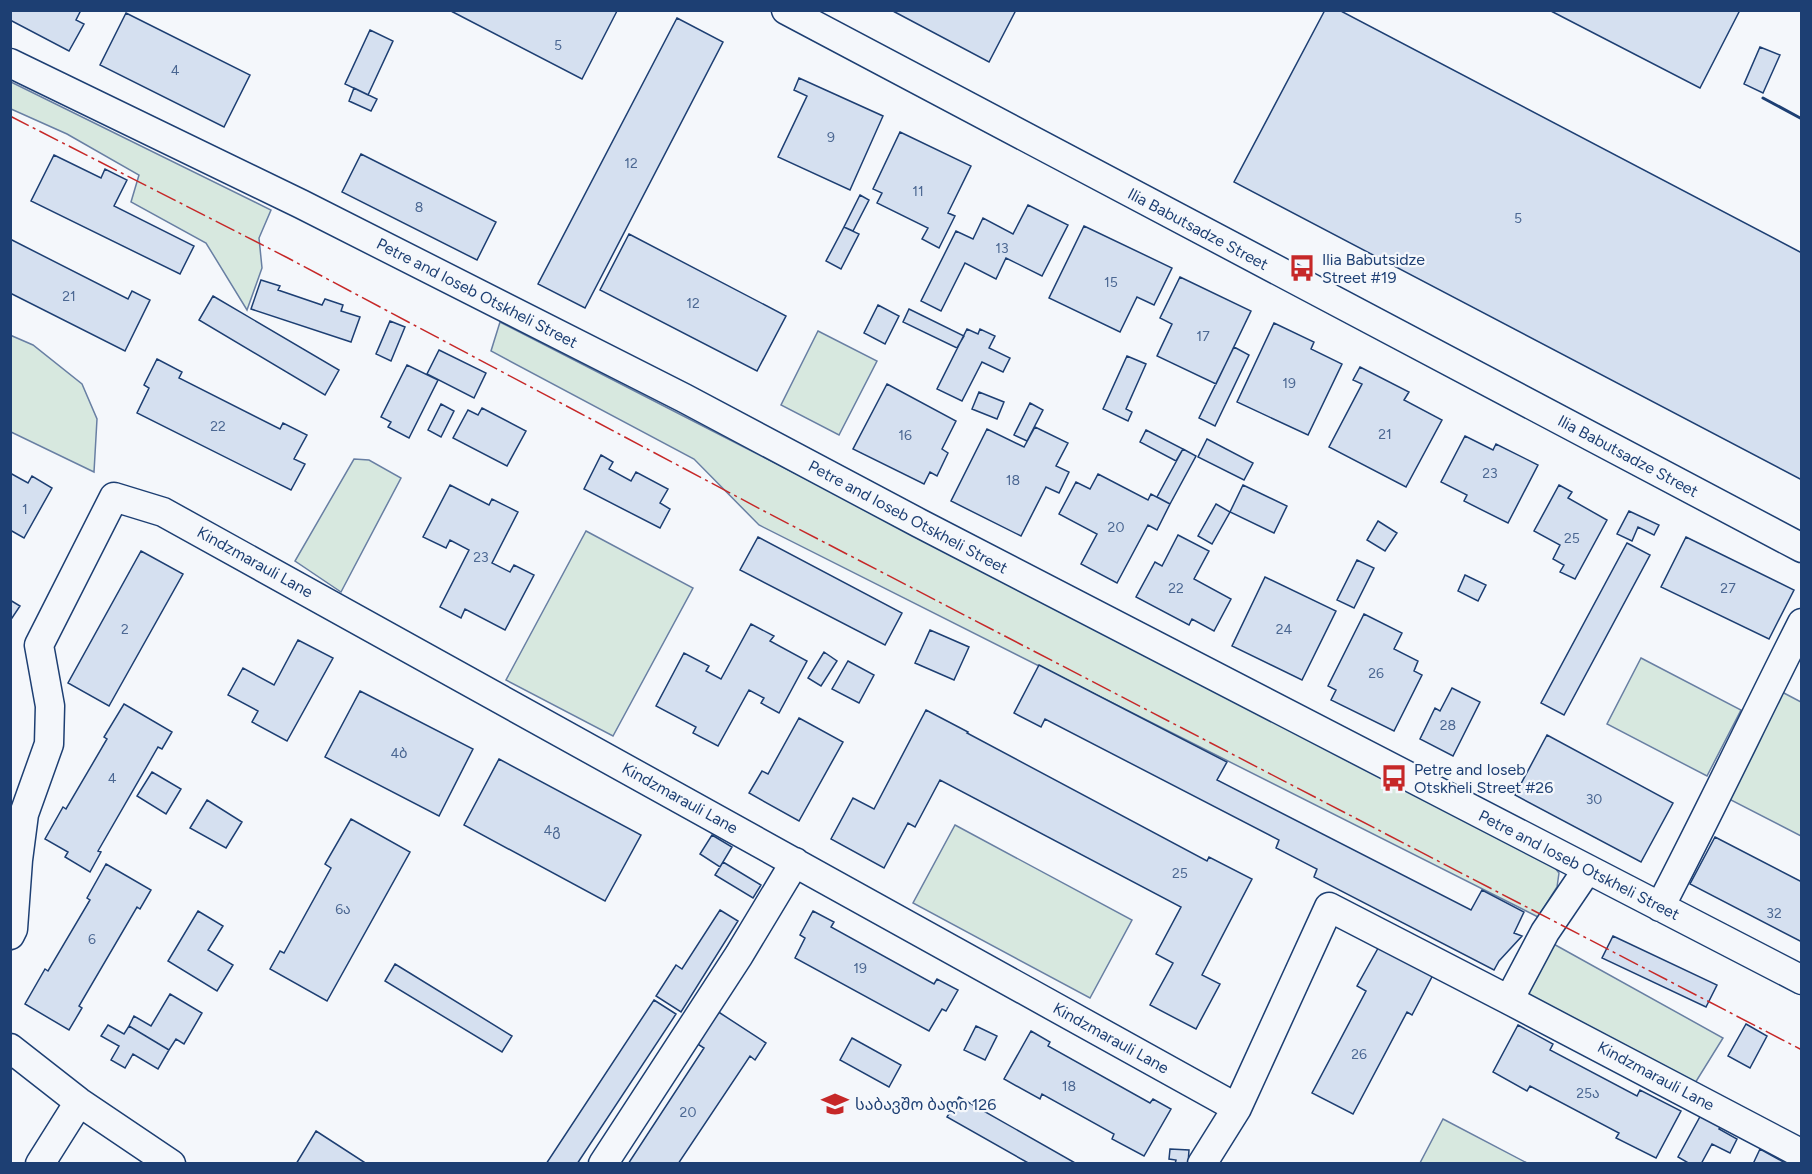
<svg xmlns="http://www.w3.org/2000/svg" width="1812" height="1174" viewBox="0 0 1812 1174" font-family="Figtree,'Noto Sans Georgian',sans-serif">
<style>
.green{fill:#d7e8df;stroke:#687fa3;stroke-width:1.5}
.building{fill:#d5e0f0;stroke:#1d3f73;stroke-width:1.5}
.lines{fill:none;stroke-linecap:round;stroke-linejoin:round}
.minor-casing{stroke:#1d3f73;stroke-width:31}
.minor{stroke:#f4f7fb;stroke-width:28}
.wall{stroke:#1d3f73;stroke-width:3}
.power{stroke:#c62828;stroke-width:1.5;stroke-dasharray:21 4.5 3 4.5;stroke-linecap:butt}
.labels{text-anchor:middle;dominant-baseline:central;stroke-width:4.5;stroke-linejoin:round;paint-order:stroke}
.number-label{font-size:14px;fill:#4b6792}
.street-label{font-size:16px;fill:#1d3f73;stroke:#f4f7fb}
.poi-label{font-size:16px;fill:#1d3f73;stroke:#f4f7fb;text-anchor:start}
</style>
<rect width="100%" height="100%" fill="#f4f7fb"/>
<path class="green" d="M11 82 271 210 259 238 262 268 247 310 206 243 131 202 139 175 67 134 11 109Z
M500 322 1549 860 1559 873 1557 887 1538 917 759 525 694 459 491 351Z
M818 331 877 361 839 435 781 405Z
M10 335 33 345 82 384 97 419 94 472 11 432Z
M354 459 369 460 401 478 341 592 295 561Z
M586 531 693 588 613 736 506 680Z
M1641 658 1741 710 1707 776 1607 724Z
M1782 692 1801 702V836L1727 798Z
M955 825 1132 920 1090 998 913 903Z
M1550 942 1723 1038 1692 1088 1522 995Z
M1443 1119 1527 1163H1420Z"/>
<path class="building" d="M10 10H81L76 20 84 24 69 51 10 20Z
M449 10H616L617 11 582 79Z
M891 10H1016L989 62Z
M1325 10H1339L1802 253V480L1234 182Z
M1549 10H1740L1700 88Z
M126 13 250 75 224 127 100 65Z
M677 18 723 42 585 308 538 284Z
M370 30 393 41 368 95 345 84Z
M1760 47 1780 55 1763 93 1744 84Z
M799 78 883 116 850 190 778 157 807 96 794 90Z
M354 88 377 99 371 111 349 101Z
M900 132 971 166 948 213 955 216 939 248 922 239 928 228 877 203 882 193 873 189Z
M361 154 496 222 477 260 342 192Z
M54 155 101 178 105 169 127 180 114 206 194 246 180 274 31 201Z
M860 195 869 200 853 231 844 227Z
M1028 205 1068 225 1042 276 1006 258 996 279 965 263 941 311 921 301 956 231 973 239 983 218 1013 234Z
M1084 226 1172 268 1154 305 1137 297 1120 332 1049 298Z
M844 227 859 234 841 269 826 261Z
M629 234 786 316 757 371 600 290Z
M10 239 128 299 132 291 150 300 125 351 10 293Z
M1180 277 1251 311 1216 384 1157 356 1172 324 1160 318Z
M261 280 280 286 278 290 322 305 325 299 343 305 341 311 360 317 351 342 251 309Z
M213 296 339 370 325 395 199 320Z
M878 305 899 316 885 344 864 333Z
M909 309 964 336 957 348 903 322Z
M390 321 405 327 391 361 376 354Z
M1274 323 1314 342 1311 349 1342 364 1308 435 1237 402Z
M967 329 978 334 980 329 995 336 989 348 1010 358 1003 372 982 362 962 401 937 389Z
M1234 347 1249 355 1215 426 1199 418Z
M439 350 486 373 474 398 427 374Z
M1127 356 1146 364 1126 409 1132 412 1128 421 1103 409Z
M157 359 182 372 179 378 280 429 283 423 307 435 294 459 305 464 291 490 137 413 149 388 144 385Z
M407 365 438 380 409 438 388 427 391 422 381 417Z
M1360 367 1409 392 1404 400 1442 420 1406 487 1329 447 1362 384 1353 380Z
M887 384 956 421 942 449 948 453 937 476 930 472 924 484 853 449Z
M979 392 1004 402 997 419 972 409Z
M1030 403 1043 410 1027 441 1014 435Z
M441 404 454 411 441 437 428 430Z
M482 408 526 431 507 466 453 438 468 410 478 415Z
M1035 427 1068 443 1056 466 1069 472 1059 493 1046 487 1021 536 951 501 987 429 1024 447Z
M1146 430 1183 449 1176 461 1140 442Z
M1465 436 1493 450 1496 444 1538 465 1508 523 1464 501 1467 495 1441 482Z
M1207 439 1253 463 1244 480 1198 457Z
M1183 449 1196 456 1170 504 1157 497Z
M601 455 613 462 609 469 631 481 636 472 668 489 660 503 670 509 660 528 584 489Z
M10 473 28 483 32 476 52 488 24 538 10 530Z
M1098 474 1148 500 1151 494 1170 504 1157 530 1148 525 1117 583 1081 564 1097 534 1059 514 1076 482 1090 489Z
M450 485 489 505 492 499 518 512 492 563 510 572 514 565 534 575 505 630 465 609 461 618 440 607 469 550 450 540 446 548 423 537Z
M1243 485 1287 506 1274 533 1230 512Z
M1559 485 1572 492 1568 498 1607 520 1575 579 1560 572 1564 565 1553 559 1560 545 1534 531Z
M1216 504 1230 512 1212 544 1198 536Z
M1629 511 1659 525 1654 535 1638 527 1632 541 1617 534Z
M1378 521 1397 533 1385 551 1367 540Z
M1178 535 1209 551 1194 579 1231 599 1214 631 1192 619 1189 625 1136 597 1155 562 1162 566Z
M758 537 902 613 885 645 740 570Z
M1686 537 1794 590 1769 639 1661 587Z
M1627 543 1650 555 1564 715 1541 703Z
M141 551 183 574 109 706 68 683Z
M1357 560 1374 568 1354 608 1337 600Z
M1465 575 1486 585 1478 601 1458 591Z
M1265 577 1336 611 1302 680 1232 646Z
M10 600 20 606 10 621Z
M1364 614 1402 633 1394 649 1418 661 1414 671 1422 675 1394 731 1331 700 1336 690 1328 686Z
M751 624 774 636 770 641 807 661 779 713 761 703 764 698 749 690 718 746 693 733 696 727 656 706 684 653 709 666 706 671 721 679Z
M930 630 969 647 954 680 915 663Z
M298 640 333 658 287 741 252 722 258 711 228 695 243 668 274 685Z
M824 652 837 661 821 686 808 678Z
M848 661 874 675 859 703 832 689Z
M1039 665 1227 762 1217 780 1471 910 1482 890 1524 912 1514 933 1522 936 1499 961 1494 970 1314 877 1317 869 1276 848 1279 840 1045 719 1041 727 1014 713Z
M1452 688 1480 702 1453 756 1420 739 1435 708 1440 711Z
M360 691 473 749 439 816 325 757Z
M124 704 172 732 162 749 158 747 98 851 101 852 90 872 65 857 68 852 45 839 63 807 66 809 107 739 104 737Z
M926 710 968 732 967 733 1207 861 1209 857 1252 879 1202 975 1220 984 1196 1029 1150 1005 1173 963 1156 954 1181 907 940 780 915 827 908 823 884 868 831 839 853 798 874 809Z
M799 718 843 742 799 821 749 793 762 771 768 774Z
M1547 735 1673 803 1641 862 1515 795Z
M499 759 641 835 605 901 464 825Z
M152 772 181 789 166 814 137 796Z
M207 800 242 822 226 848 190 828Z
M351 819 410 852 327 1001 270 969 280 951 284 953 331 868 325 864Z
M712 835 732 847 720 867 700 854Z
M1715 837 1802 882V942L1690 884Z
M723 862 761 885 753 898 715 875Z
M106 864 151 890 140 909 137 907 79 1006 82 1008 69 1030 25 1004 45 969 48 971 90 900 87 898Z
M720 910 738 921 681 1012 656 996 676 965 682 969Z
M198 911 223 926 208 950 233 965 217 991 168 961Z
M813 911 834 922 831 927 934 984 937 979 958 990 946 1011 942 1009 929 1031 795 958 805 938 800 935Z
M1613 936 1717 985 1706 1007 1602 958Z
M1381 943 1435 971 1412 1015 1407 1012 1353 1114 1312 1093 1366 991 1357 986Z
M395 964 512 1036 502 1052 385 981Z
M170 994 202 1013 184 1044 176 1039 169 1050 129 1026 134 1016 151 1026Z
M654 1000 676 1014 577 1164H546Z
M717 1011 766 1043 755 1060 750 1056 678 1164H628L704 1048 696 1043Z
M1746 1024 1767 1036 1750 1068 1728 1056Z
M108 1025 124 1034 129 1026 169 1050 158 1069 133 1054 125 1068 111 1060 119 1046 101 1036Z
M1518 1025 1553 1044 1550 1050 1637 1096 1640 1090 1681 1111 1656 1158 1616 1138 1619 1133 1530 1086 1527 1091 1493 1072Z
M976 1026 997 1036 985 1060 964 1050Z
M1031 1031 1050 1042 1048 1046 1150 1103 1153 1099 1171 1109 1144 1156 1112 1139 1114 1134 1042 1094 1040 1099 1004 1079Z
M852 1038 901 1065 889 1087 840 1060Z
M959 1097 1077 1164H1030L947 1117Z
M1702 1113 1722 1124 1719 1129 1737 1139 1730 1153 1712 1144 1701 1164H1690L1678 1157Z
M316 1131 367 1164H296Z
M1170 1149 1189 1150 1188 1164H1175L1176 1160 1169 1159Z
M1760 1149 1787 1164H1753Z"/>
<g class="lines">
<defs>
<path id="minor" d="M786 10 1802 548
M10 63 301 204 684 398 919 523 1802 980
M1660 907C1709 813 1754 718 1802 623
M10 935 13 929 18 860 24 814 49 744 50 706 39 645 114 497 163 512 1237 1108
M1509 1000 1545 932 1587 870
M10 1048 79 1102 171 1164
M40 1164 79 1102
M603 1164 739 955 795 862
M1202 1164 1237 1108 1329 907 1509 1000 1802 1154"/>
</defs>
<use href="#minor" class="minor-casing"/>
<use href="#minor" class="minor"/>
<path class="wall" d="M1763 98 1802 119"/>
<path class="power" d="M10 116 286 257 764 511 1802 1050"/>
</g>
<defs>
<symbol id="bus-bare" viewBox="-9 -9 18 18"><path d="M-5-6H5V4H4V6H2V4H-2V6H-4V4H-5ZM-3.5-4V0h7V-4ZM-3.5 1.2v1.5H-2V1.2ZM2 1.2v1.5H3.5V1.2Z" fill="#c62828" stroke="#f4f7fb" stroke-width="2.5" paint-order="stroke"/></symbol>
<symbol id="school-bare" viewBox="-9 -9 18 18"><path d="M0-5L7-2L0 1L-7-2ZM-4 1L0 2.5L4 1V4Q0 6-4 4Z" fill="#c62828" stroke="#f4f7fb" stroke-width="2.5" paint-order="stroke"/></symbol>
</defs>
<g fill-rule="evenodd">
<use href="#bus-bare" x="1283" y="249" width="38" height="38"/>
<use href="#bus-bare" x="1375" y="759" width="38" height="38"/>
<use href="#school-bare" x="816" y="1085" width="38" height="38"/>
</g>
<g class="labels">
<g class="number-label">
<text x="558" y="45">5</text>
<text x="175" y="70">4</text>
<text x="831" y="137">9</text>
<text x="631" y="163">12</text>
<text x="918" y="191">11</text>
<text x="419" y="207">8</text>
<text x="1518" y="218">5</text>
<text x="1002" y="248">13</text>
<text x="1111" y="282">15</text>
<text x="69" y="296">21</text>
<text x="693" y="303">12</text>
<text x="1203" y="336">17</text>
<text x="1289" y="383">19</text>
<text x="218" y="426">22</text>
<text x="1385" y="434">21</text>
<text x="905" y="435">16</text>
<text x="1490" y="473">23</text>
<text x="1013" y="480">18</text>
<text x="25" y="509">1</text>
<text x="1116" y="527">20</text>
<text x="1572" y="538">25</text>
<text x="481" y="557">23</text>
<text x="1176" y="588">22</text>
<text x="1728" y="588">27</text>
<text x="125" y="629">2</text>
<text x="1284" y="629">24</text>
<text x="1376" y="673">26</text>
<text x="1448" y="725">28</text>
<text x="399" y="753">4ბ</text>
<text x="112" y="778">4</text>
<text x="1594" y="799">30</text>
<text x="552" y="830">4გ</text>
<text x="1180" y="873">25</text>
<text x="343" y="909">6ა</text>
<text x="1774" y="913">32</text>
<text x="92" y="939">6</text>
<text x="860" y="968">19</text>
<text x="1359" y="1054">26</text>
<text x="1069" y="1086">18</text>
<text x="1588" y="1093">25ა</text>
<text x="688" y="1112">20</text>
</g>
<g class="street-label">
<text transform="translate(1198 229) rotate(28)">Ilia Babutsadze Street</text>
<text transform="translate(477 293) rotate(27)">Petre and Ioseb Otskheli Street</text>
<text transform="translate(1628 456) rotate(28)">Ilia Babutsadze Street</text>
<text transform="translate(908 517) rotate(28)">Petre and Ioseb Otskheli Street</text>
<text transform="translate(255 562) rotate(29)">Kindzmarauli Lane</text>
<text transform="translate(680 798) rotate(29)">Kindzmarauli Lane</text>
<text transform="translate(1579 865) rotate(27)">Petre and Ioseb Otskheli Street</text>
<text transform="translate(1111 1038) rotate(29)">Kindzmarauli Lane</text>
<text transform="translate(1656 1076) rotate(28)">Kindzmarauli Lane</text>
</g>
<g class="poi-label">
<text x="1322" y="259">Ilia Babutsidze<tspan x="1322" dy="18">Street #19</tspan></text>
<text x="1414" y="769">Petre and Ioseb<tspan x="1414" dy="18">Otskheli Street #26</tspan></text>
<text x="855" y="1104">საბავშო ბაღი 126</text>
</g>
</g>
<rect width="1812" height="1174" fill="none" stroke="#1d3f73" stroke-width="24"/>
</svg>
